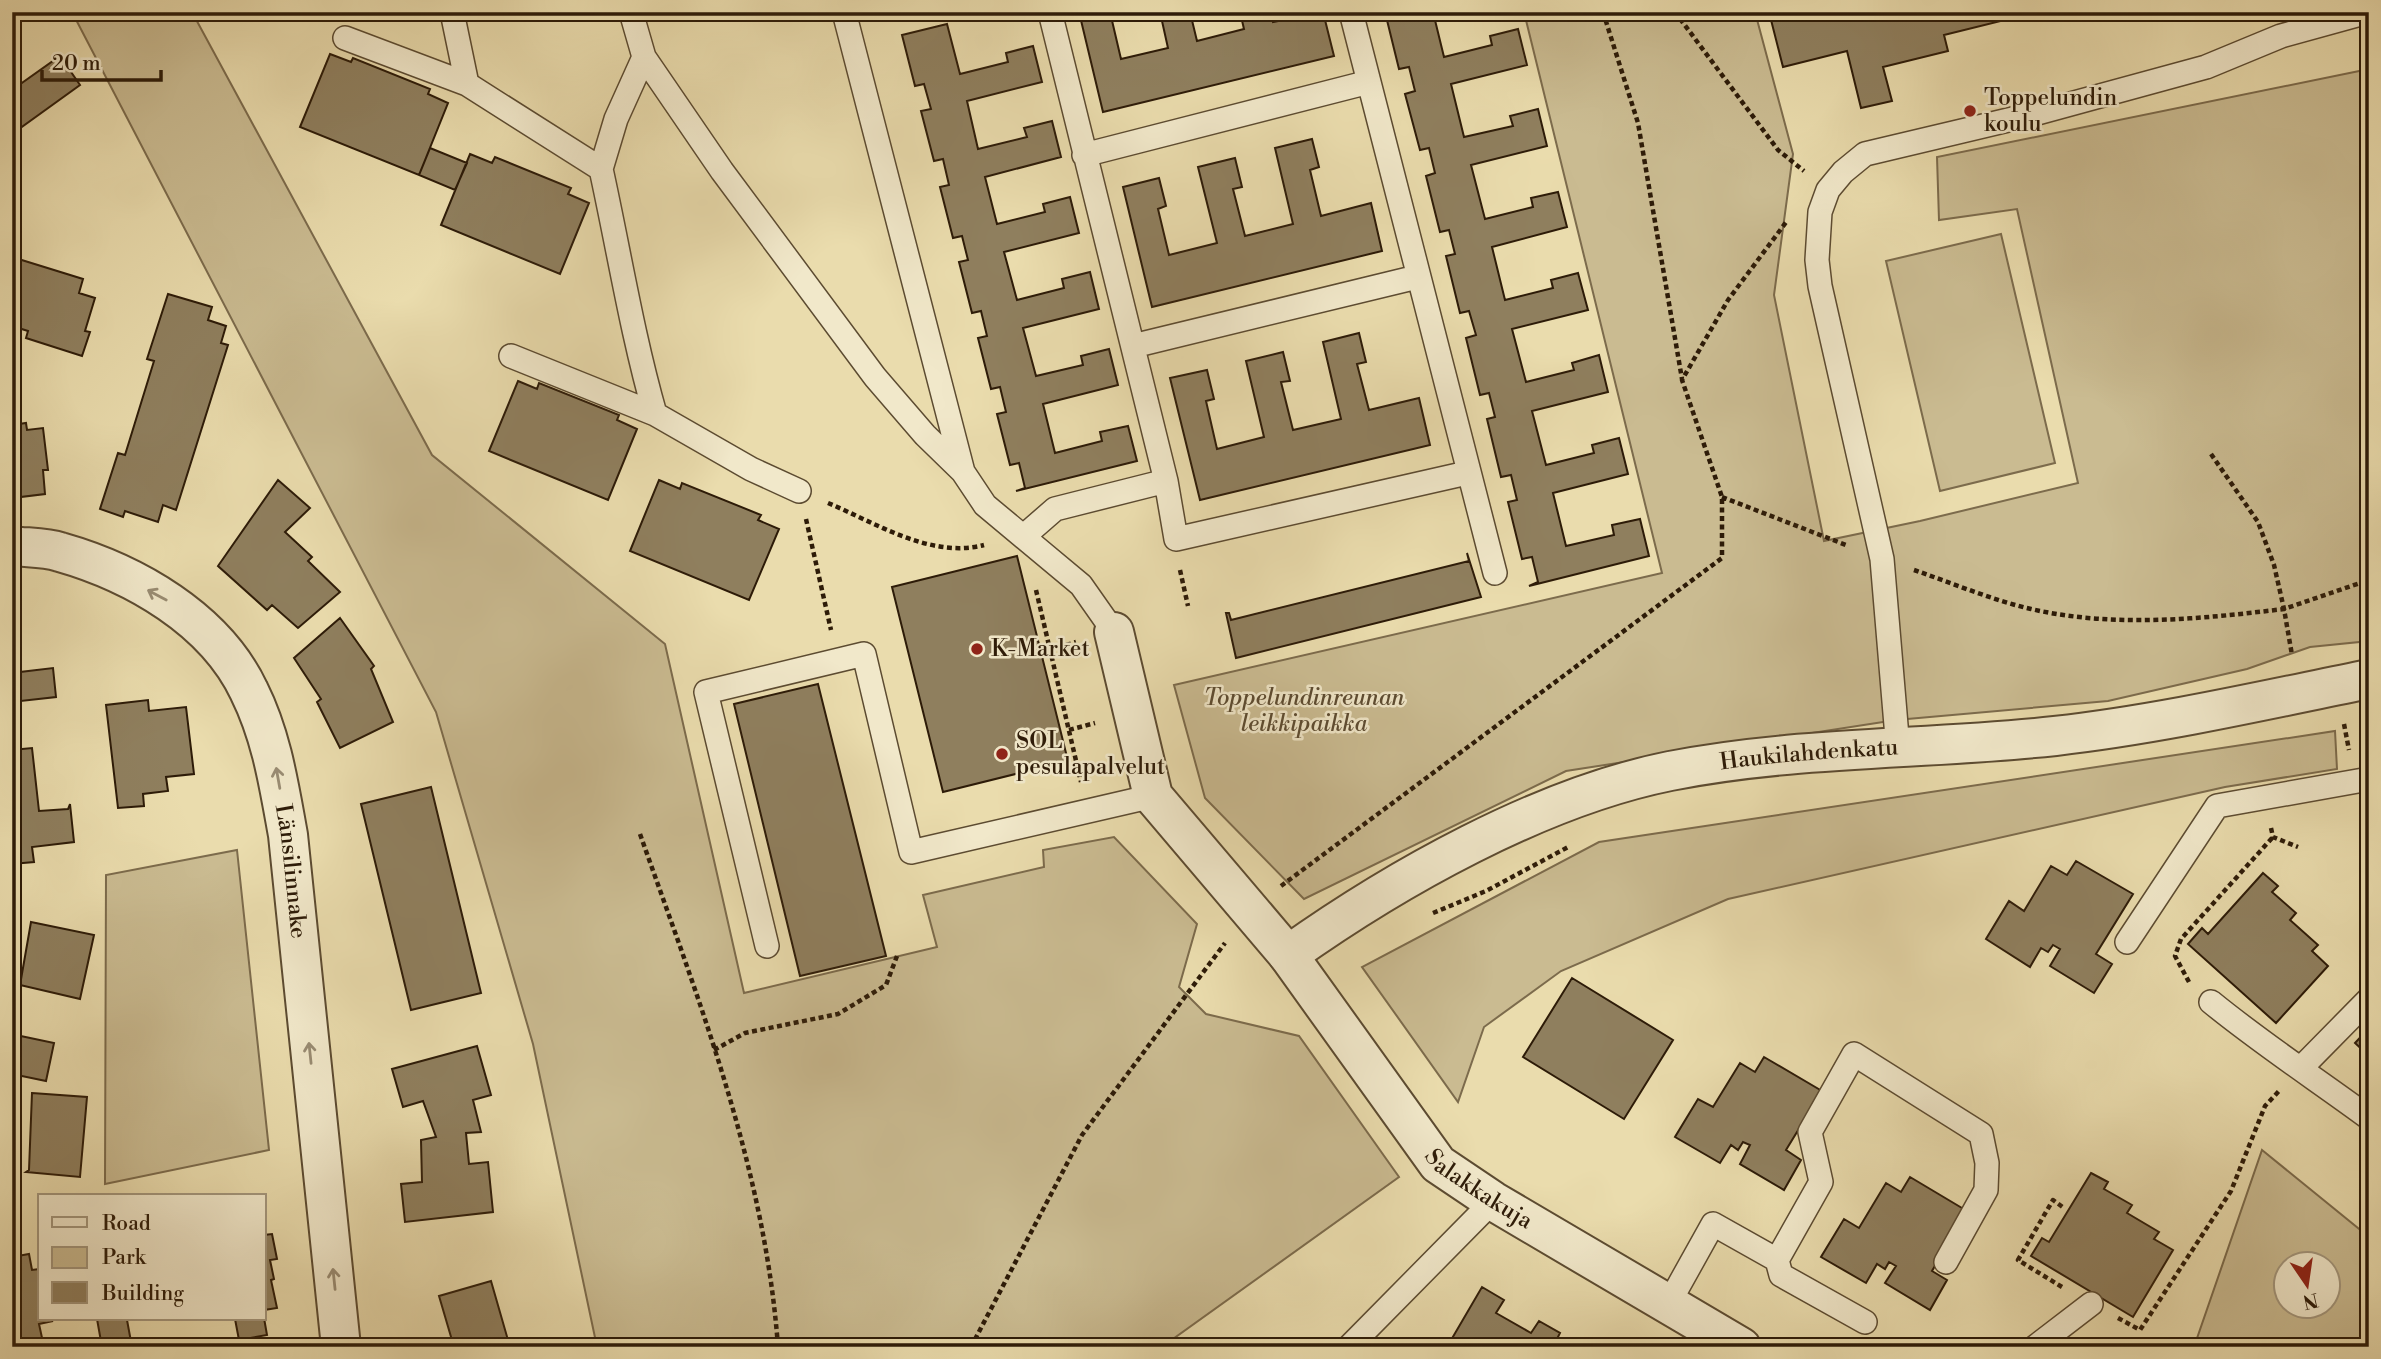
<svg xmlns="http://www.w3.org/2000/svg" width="2381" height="1359" viewBox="0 0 2381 1359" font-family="'Libre Bodoni',serif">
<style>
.green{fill:#cabb91;stroke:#7c6b4c;stroke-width:2;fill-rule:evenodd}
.building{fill:#8f7f5e;stroke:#2d1b08;stroke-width:2}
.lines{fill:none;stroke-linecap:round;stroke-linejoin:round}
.lane-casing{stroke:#5c4b31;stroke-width:26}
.street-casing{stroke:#5c4b31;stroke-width:42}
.path{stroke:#2d1b08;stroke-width:4.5;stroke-dasharray:5 3.5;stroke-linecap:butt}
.lane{stroke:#f1e8ca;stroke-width:23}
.street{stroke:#f1e8ca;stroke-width:38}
.oneway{stroke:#998c73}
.poi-dot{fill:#8f2418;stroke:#f1e8ca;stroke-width:2.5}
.labels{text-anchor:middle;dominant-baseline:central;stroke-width:5;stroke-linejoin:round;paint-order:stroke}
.poi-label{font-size:23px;fill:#2d1b08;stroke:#f1e8ca;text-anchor:start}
.park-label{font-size:23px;font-style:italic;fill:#5c4b31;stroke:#f1e8ca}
.street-label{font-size:23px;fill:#2d1b08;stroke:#f1e8ca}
</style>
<rect width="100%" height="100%" fill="#eadcad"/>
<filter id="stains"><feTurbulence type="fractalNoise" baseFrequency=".00286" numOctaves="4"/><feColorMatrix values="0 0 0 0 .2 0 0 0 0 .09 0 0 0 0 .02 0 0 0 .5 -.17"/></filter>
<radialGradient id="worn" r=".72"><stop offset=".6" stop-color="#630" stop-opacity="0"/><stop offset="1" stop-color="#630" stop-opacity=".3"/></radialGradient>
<path class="green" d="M72 12H192L432 455 665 644 744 993 937 947 923 895 1044 867 1043 850 1114 837 1197 924 1179 987 1206 1014 1299 1036 1399 1177 1173 1339 1168 1347H597L533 1044 436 712Z
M1524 12H1755L1793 154 1774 295 1824 541 1920 521 2078 483 2017 209 1939 220 1937 157 2369 69V641L2310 647 2247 669 2108 701 1896 720 1566 771 1304 899 1205 798 1174 685 1662 573Z
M2001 234 2055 463 1940 491 1886 261Z
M2335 731 2337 769 2225 787 1728 899 1561 971 1484 1027 1458 1102 1362 967 1599 842Z
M237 850 269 1150 105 1184 106 875Z
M2262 1150 2369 1237V1347H2194ZM2286 1264H2328V1306H2286Z"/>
<path class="building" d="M1079 12H1110L1121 59 1168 48 1160 12H1190L1197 41 1244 29 1240 12H1270L1273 22 1323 12 1334 56 1103 112Z
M1385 12H1433L1444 57 1492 45 1490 36 1518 29 1527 65 1451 84 1464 137 1513 126 1510 116 1538 109 1547 146 1471 165 1485 219 1533 207 1531 198 1558 192 1567 227 1492 247 1505 300 1553 288 1551 280 1578 273 1588 310 1512 329 1526 382 1574 370 1572 363 1599 355 1608 392 1532 411 1546 465 1594 453 1592 445 1619 438 1628 474 1553 493 1566 546 1614 535 1612 525 1640 519 1649 556 1529 586 1538 582 1532 557 1522 559 1508 502 1517 500 1511 475 1501 477 1487 419 1495 417 1489 393 1480 395 1466 338 1476 335 1469 311 1460 313 1446 256 1455 254 1449 230 1440 232 1426 176 1435 173 1429 148 1420 150 1405 94 1415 91 1409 67 1399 69Z
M1769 12H2037L1944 35 1948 51 1883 67 1892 101 1861 108 1847 51 1783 67Z
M947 24 960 74 1008 62 1006 53 1033 46 1042 82 967 101 978 149 1027 137 1024 128 1052 121 1061 157 985 177 997 224 1045 212 1043 204 1070 197 1079 233 1004 252 1017 300 1064 288 1062 279 1090 272 1099 309 1023 328 1036 376 1083 365 1081 356 1109 349 1118 385 1043 404 1055 453 1102 441 1100 432 1128 426 1137 461 1016 491 1025 488 1019 463 1010 465 997 414 1006 412 1000 387 991 389 978 338 987 336 981 311 972 313 959 262 968 260 962 236 953 238 940 187 949 185 943 159 934 161 921 111 931 109 924 84 915 86 902 35Z
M330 54 351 62 353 58 430 89 428 94 448 103 419 175 300 127Z
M60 56 80 85 12 134V90Z
M1312 139 1319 167 1310 170 1321 216 1371 203 1382 251 1152 307 1123 187 1159 178 1166 206 1158 209 1169 255 1217 243 1198 167 1235 158 1242 187 1233 189 1245 236 1293 224 1275 148Z
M430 148 467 163 455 190 419 175Z
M470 154 492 163 495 157 571 188 568 194 589 203 560 274 441 225Z
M12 257 83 279 79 293 95 298 85 331 90 332 82 356 26 338 28 331 12 326Z
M168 294 212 307 208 320 226 326 221 343 228 345 176 510 163 505 158 522 125 511 123 517 100 509 118 453 125 455 154 361 147 359Z
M1359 333 1366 362 1357 364 1369 410 1419 398 1430 445 1200 500 1170 378 1207 370 1214 399 1206 401 1217 449 1264 437 1246 361 1283 352 1290 381 1281 382 1293 430 1341 419 1323 342Z
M518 381 537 389 539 383 619 415 617 420 637 429 608 500 489 451Z
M26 423 27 430 43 428 48 470H43L45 494 12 498V425Z
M278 480 310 508 285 532 312 557 308 561 340 592 298 628 272 605 267 610 218 566Z
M659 480 680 489 682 483 761 515 758 520 779 529 749 600 630 551Z
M1467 553 1481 597 1236 658 1226 613H1229L1231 620 1469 561Z
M1017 556 1068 761 943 792 892 587Z
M340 618 374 666 371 669 393 722 340 748 317 702 321 699 294 658Z
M53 668 56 697 12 702V673Z
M818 684 886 956 800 976 734 704Z
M148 700 149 711 186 707 194 774 166 777 168 791 143 794 144 806 118 808 106 705Z
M32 748 39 811 68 809 70 804 74 842 32 847 34 862 12 864V750Z
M431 787 481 993 411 1010 361 804Z
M2076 861 2133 894 2096 954 2112 964 2094 993 2050 966 2060 949 2053 945 2048 952 2041 948 2030 967 1986 939 2009 901 2024 911 2051 866 2067 875Z
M2263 873 2278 886 2272 892 2296 913 2290 920 2318 945 2312 951 2328 966 2276 1023 2188 944 2202 928 2208 934Z
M31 922 94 935 80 999 20 985Z
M1572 978 1673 1040 1624 1119 1523 1057Z
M2369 1028V1056L2355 1043Z
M16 1035 54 1043 46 1081 12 1074Z
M477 1046 491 1095 473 1100 481 1132 466 1133 469 1164 488 1162 493 1212 405 1222 401 1184 422 1182 421 1140 436 1137 423 1101 403 1107 392 1069Z
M1764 1057 1822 1091 1786 1150 1801 1160 1784 1190 1740 1164 1750 1145 1743 1142 1738 1150 1731 1145 1720 1163 1675 1137 1698 1099 1713 1107 1740 1063 1755 1072Z
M32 1093 87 1097 80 1177 26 1172 29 1170Z
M2091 1173 2108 1182 2104 1189 2132 1205 2127 1213 2159 1232 2154 1239 2173 1250 2133 1317 2031 1256 2042 1238 2049 1242Z
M1910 1177 1967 1211 1932 1271 1947 1280 1930 1310 1885 1283 1896 1266 1889 1262 1885 1269 1877 1264 1866 1283 1821 1257 1844 1219 1859 1228 1886 1183 1901 1192Z
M272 1234 277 1259 270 1260 274 1279 271 1280 277 1308 264 1310V1235Z
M29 1254 32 1270 40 1269V1319L53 1321 39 1324 44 1347H12V1257Z
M491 1281 510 1347H454L439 1296Z
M1482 1287 1504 1300 1496 1313 1531 1333 1539 1321 1560 1333 1553 1347H1447Z
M264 1318 267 1335 239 1340 235 1319Z
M97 1319H133L127 1320 132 1347H102Z"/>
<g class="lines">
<defs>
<path id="lane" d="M452 12 467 84 601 169C619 251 632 334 655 414L751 469 799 491
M631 12 644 57 722 171 875 377 925 435 963 472 985 505 1081 585 1114 632
M844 12 963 472
M1050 12 1166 481 1176 539 1467 473
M1351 12 1495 573
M345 38 467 84
M1084 155 1369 82
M601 169 616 119 644 57
M1133 346 1417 277
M511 356 655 414
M1024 536 1055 509 1166 481
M1898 749 1882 559 1820 286 1817 260 1820 212 1828 190 1843 172 1865 154 2034 114 2206 67 2281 36 2368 12
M2127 942 2217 806 2369 779
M767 946 706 692 864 654 911 852 1153 796
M2211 1002C2261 1043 2316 1079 2369 1118
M2301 1068 2369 999
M1777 1260 1821 1182 1810 1132 1854 1054 1981 1134 1987 1163 1986 1190 1946 1262
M1669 1303 1713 1224 1777 1260 1781 1275 1865 1322
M1349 1347 1493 1201
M2035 1347 2091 1304"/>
<g id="street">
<path id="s1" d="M12 546C28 548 45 547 60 552 134 573 215 619 249 691 272 737 279 786 288 835L341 1347"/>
<path id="s2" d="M1114 632 1153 796 1288 955 1438 1164 1493 1201 1741 1347"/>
<path id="s3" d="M1288 955C1395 879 1540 797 1670 771 1797 746 1927 750 2055 736 2161 724 2265 700 2369 679"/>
</g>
</defs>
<use href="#lane" class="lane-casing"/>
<use href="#street" class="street-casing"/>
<path class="path" d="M1603 12 1638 123 1682 379
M1675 12 1778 150 1804 171
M2211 454 2258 522 2274 565 2284 609 2369 580
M1722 497 1846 545
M828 503C876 523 931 559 984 545
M806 519 831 630
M1180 570 1188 606
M1914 570C1952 583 1992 600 2031 609 2114 628 2200 619 2284 609L2292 655
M1036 590 1081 782
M1050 650 1076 642
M2344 724 2349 750
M1069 730 1095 723
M2271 828 2273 837 2298 847
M640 834C699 1001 765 1169 778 1347
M1281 886 1722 558V497L1682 380 1728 300 1787 221
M1433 913 1486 891 1570 846
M2189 982 2175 956 2181 939 2273 837
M714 1050 745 1033 838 1014 886 985 897 956
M2062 1287 2018 1260 2053 1200 2064 1208
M2118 1318 2140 1330 2231 1191 2265 1106 2279 1091
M971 1347 1082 1135 1225 943"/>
<use href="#lane" class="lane"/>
<use href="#street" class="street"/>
</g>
<defs><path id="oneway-shaft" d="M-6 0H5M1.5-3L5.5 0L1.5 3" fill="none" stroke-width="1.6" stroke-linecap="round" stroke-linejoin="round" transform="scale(1.75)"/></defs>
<g class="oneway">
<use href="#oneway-shaft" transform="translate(157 595) rotate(-152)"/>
<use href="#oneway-shaft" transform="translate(278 778) rotate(-100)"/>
<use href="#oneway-shaft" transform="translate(310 1053) rotate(-96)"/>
<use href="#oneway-shaft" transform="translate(334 1279) rotate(-96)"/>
</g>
<g class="poi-dot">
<circle cx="1970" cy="111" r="7"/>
<circle cx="977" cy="649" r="7"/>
<circle cx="1002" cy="754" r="7"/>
</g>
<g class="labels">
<g class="poi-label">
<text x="1984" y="98">Toppelundin<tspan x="1984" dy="26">koulu</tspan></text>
<text x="991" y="649">K-Market</text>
<text x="1016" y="741">SOL<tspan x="1016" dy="26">pesulapalvelut</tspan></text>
</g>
<g class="park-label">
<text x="1304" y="698">Toppelundinreunan<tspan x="1304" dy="26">leikkipaikka</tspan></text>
</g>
<g class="street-label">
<text stroke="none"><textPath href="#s3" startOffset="567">Haukilahdenkatu</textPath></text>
<text stroke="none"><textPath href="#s1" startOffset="476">Länsilinnake</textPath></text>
<text stroke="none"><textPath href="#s2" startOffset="682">Salakkakuja</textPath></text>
</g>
</g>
<rect width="2381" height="1359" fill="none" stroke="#eadcad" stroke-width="42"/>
<rect x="14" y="14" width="2353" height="1331" fill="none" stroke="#2d1b08" stroke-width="3.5"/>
<rect x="21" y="21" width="2339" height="1317" fill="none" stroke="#2d1b08" stroke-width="2"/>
<rect x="38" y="1194" width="228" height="126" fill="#f1e8ca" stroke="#a3967c" stroke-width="2"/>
<rect x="52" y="1217" width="35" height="10" fill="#f1e8ca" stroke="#a3967c" stroke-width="2"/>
<text x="102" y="1230" font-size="21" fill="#2d1b08">Road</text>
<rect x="52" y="1247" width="35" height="21" fill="#cabb91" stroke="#a3967c" stroke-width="2"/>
<text x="102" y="1264" font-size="21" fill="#2d1b08">Park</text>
<rect x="52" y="1282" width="35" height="21" fill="#8f7f5e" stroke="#a3967c" stroke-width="2"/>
<text x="102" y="1300" font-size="21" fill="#2d1b08">Building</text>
<g transform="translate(2307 1285) rotate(167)"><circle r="33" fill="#f1e8ca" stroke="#a3967c" stroke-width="2"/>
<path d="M0-5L12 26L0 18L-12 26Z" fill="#8f2418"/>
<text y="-10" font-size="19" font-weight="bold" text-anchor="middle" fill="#2d1b08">N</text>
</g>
<path d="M42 70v10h119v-10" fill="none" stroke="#2d1b08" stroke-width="3.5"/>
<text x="52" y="70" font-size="21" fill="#2d1b08" stroke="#f1e8ca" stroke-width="5" paint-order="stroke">20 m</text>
<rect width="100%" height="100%" filter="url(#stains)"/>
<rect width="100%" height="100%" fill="url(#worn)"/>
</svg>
